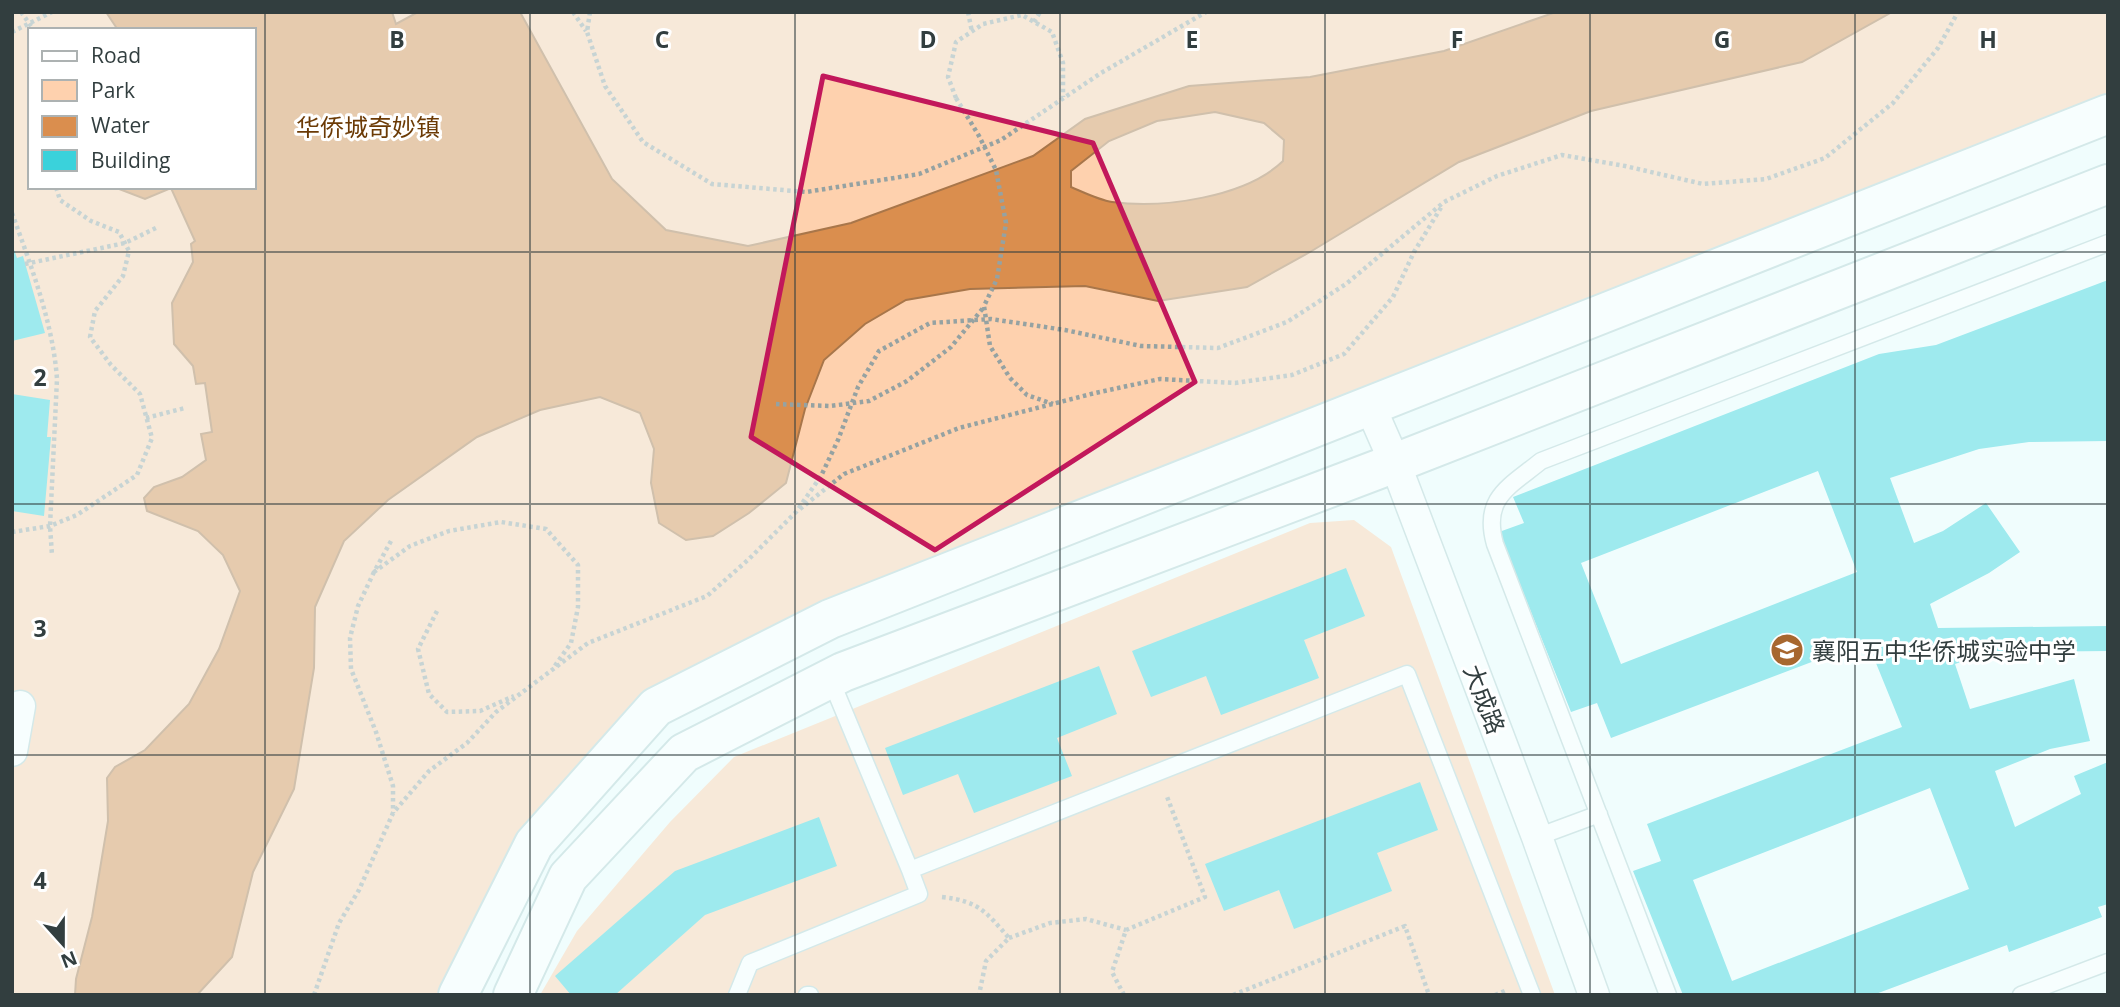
<svg xmlns="http://www.w3.org/2000/svg" width="2120" height="1007" viewBox="0 0 2120 1007" font-family="'Open Sans','Noto Sans SC',sans-serif">
<style>
.green{fill:#fed1ae;fill-rule:evenodd}
.water{fill:#da8e4e;stroke:#a8764a;stroke-width:2;fill-rule:evenodd}
.building{fill:#3ad2db;fill-rule:evenodd}
.lines{fill:none;stroke-linecap:round;stroke-linejoin:round}
.lane-casing{stroke:#b2d0d1;stroke-width:19}
.street-casing{stroke:#b2d0d1;stroke-width:33}
.secondary-casing{stroke:#b2d0d1;stroke-width:42}
.path{stroke:#95a2a2;stroke-width:4.5;stroke-dasharray:3.5 3.5;stroke-linecap:butt}
.lane{stroke:#fff;stroke-width:16}
.street{stroke:#fff;stroke-width:30}
.secondary{stroke:#fff;stroke-width:38}
.path-bridge{stroke:#95a2a2;stroke-width:4.5;stroke-dasharray:3.5 3.5;stroke-linecap:butt}
.marked{fill:none;stroke:#c2185b;stroke-width:5;stroke-linejoin:round}
.grid{fill:none;stroke:#323e3f;stroke-width:2;stroke-opacity:0.55}
.labels{text-anchor:middle;dominant-baseline:central;stroke-width:6;stroke-linejoin:round;paint-order:stroke}
.park-label{font-size:24px;fill:#6b3a05;stroke:#fff}
.poi-label{font-size:24px;fill:#323e3f;stroke:#fff;text-anchor:start}
.street-label{font-size:24px;fill:#323e3f;stroke:#fff}
.grid-label{font-size:23px;text-anchor:middle;font-weight:bold;fill:#323e3f;stroke:#fff;stroke-width:6;stroke-linejoin:round;paint-order:stroke}
</style>
<rect width="100%" height="100%" fill="#f0fdfd"/>
<path class="green" d="M12 12H2108V114L657 707 534 844 458 995H12ZM30 30H254V187H30Z
M1354 520 1391 547 1555 995H540L577 931 670 822 734 757 1310 523Z"/>
<path class="water" d="M106 12H392L396 24 418 12H520L612 179 666 230 748 246 851 223 1033 156 1085 119 1189 86 1310 77 1444 51 1556 12H1892L1802 62 1591 111 1459 162 1310 252 1247 287 1158 301 1085 286 970 289 906 300 865 324 824 360 805 409 786 483 749 513 713 536 686 540 659 523 651 483 654 449 640 413 600 397 540 410 477 437 388 500 344 541 315 607 314 668 294 789 253 872 232 957 197 995H75L76 979 92 917 108 821 107 778 115 767 145 750 189 704 219 649 240 591 223 555 198 531 147 511 144 498 154 487 182 477 206 460 201 434 212 432 205 383 196 384 193 366 174 344 172 303 193 262 191 244 195 241 171 188 145 199 114 187H254V30H118ZM1215 112 1264 123 1284 140 1283 161C1246 197 1163 209 1112 202 1099 200 1083 192 1071 187V171L1109 141 1157 121Z"/>
<path class="building" d="M12 244 17 258 23 256 45 333 12 341Z
M2108 280V441L2029 442 1979 449 1890 478 1914 543 1943 531 1986 503 2020 552 1989 573 1930 604 1938 628 2108 626V651L1991 652 1955 664 1970 709 2074 679 2090 741 2050 749 1995 771 2015 827 2081 794 2074 776 2108 762V904L2098 907 2102 917 2009 952 2007 945 1873 995H1683L1633 871 1661 861 1647 824 1902 727 1867 641 1611 738 1597 703 1571 712 1499 532 1524 523 1513 497 1879 354 1936 345ZM1818 471 1857 572 1621 664 1581 563ZM1930 788 1969 889 1732 981 1693 880Z
M12 394 50 400 47 437H51L44 516 12 511Z
M1346 568 1365 616 1304 640 1319 678 1221 715 1206 676 1151 697 1132 651Z
M1099 666 1117 714 1057 738 1072 776 974 813 958 774 903 795 885 748Z
M1420 782 1438 830 1377 853 1392 891 1294 929 1279 890 1224 911 1205 864Z
M819 817 837 866 705 915 615 995H571L555 976 675 871Z"/>
<g class="lines">
<defs>
<path id="lane" d="M830 678 910 870 1407 674 1532 995
M1537 837 1599 814
M737 995 750 963 919 894 910 870
M807 995H810
M1668 995 1495 544C1482 498 1509 487 1541 461L2108 243
M2021 995 2108 962"/>
<path id="street" d="M1370 406 1395 463 1537 837 1594 995
M12 751 20 706"/>
<path id="secondary" d="M458 995 534 844 656 707 830 619 2108 114
M513 995 568 877 684 753 843 672 1395 463 2108 184"/>
</defs>
<use href="#lane" class="lane-casing"/>
<use href="#street" class="street-casing"/>
<use href="#secondary" class="secondary-casing"/>
<path class="path" d="M21 12 34 30
M573 12 586 31
M590 12 587 32 605 86 643 142 712 184 806 192 919 174 1001 140 1101 73 1206 12
M968 12 972 32
M1034 22 1040 12
M12 32 52 12
M956 98 948 77 956 42 983 24 1022 15 1052 32 1063 63V97
M12 213C31 266 53 323 57 379L50 526 52 555
M25 264 125 243 158 227
M1010 378 1027 395 1053 404
M146 418 185 408
M800 509 844 474 959 428 1095 393 1160 379 1235 383 1292 375 1344 354 1393 297 1414 252 1442 206
M12 532 50 526 77 515 137 475 152 438 140 394 111 365 90 337 95 311 123 276 129 251 119 232 91 221 60 200 56 187
M391 541 374 572 410 546 449 531 501 522 546 529 578 565V607L571 643 554 667
M374 572 358 606 350 638 351 669 376 732 393 786V813
M437 611 418 649 429 694 447 712 480 711 514 696
M942 897C979 901 986 912 1009 938L986 961 979 995
M1009 938 1050 923 1086 919 1126 930
M314 995 339 923 359 890 393 813 429 771 467 743 496 712 588 643 707 596 749 559 796 512 821 476 838 440 858 387 879 351 930 323 991 319 1065 330 1141 346 1218 348 1287 322 1346 284 1444 202 1497 176 1562 155 1625 166 1703 184 1766 179 1825 158 1893 103 1938 48 1958 12
M1124 995 1112 972 1126 930 1205 897 1166 794
M1233 995 1405 926 1429 995
M1495 995 1507 990"/>
<use href="#lane" class="lane"/>
<use href="#street" class="street"/>
<use href="#secondary" class="secondary"/>
<path class="path-bridge" d="M956 98 979 136 996 170 1006 223 997 279 984 306 990 346 1010 378
M776 404 830 406 869 401 907 381 951 347 984 307"/>
</g>
<path d="M0 0H2120V1007H0ZM823 76 1093 143 1195 382 935 550 751 437Z" fill="#f0fdfd" fill-opacity=".55" fill-rule="evenodd"/>
<path class="marked" d="M823 76 1093 143 1195 382 935 550 751 437Z"/>
<path class="grid" d="M265 12V995M530 12V995M795 12V995M1060 12V995M1325 12V995M1590 12V995M1855 12V995M12 252H2108M12 504H2108M12 755H2108"/>
<defs>
<symbol id="school-disc" viewBox="-11 -11 22 22"><circle r="9.5" fill="#a7672f" stroke="#fff"/><path d="M0-5L7-2L0 1L-7-2ZM-4 1L0 2.5L4 1V4Q0 6-4 4Z" fill="#fff"/></symbol>
</defs>
<g fill-rule="evenodd">
<use href="#school-disc" x="1768" y="631" width="38" height="38"/>
</g>
<g class="labels">
<g class="park-label">
<text x="368" y="126">华侨城奇妙镇</text>
</g>
<g class="poi-label">
<text x="1812" y="650">襄阳五中华侨城实验中学</text>
</g>
<g class="street-label">
<text transform="translate(1485 699) rotate(69)">大成路</text>
</g>
</g>
<g class="grid-label">
<text x="397" y="48">B</text>
<text x="662" y="48">C</text>
<text x="928" y="48">D</text>
<text x="1192" y="48">E</text>
<text x="1457" y="48">F</text>
<text x="1722" y="48">G</text>
<text x="1988" y="48">H</text>
<text x="40" y="386">2</text>
<text x="40" y="637">3</text>
<text x="40" y="889">4</text>
</g>
<rect width="2120" height="1007" fill="none" stroke="#323e3f" stroke-width="28"/>
<rect x="28" y="28" width="228" height="161" fill="#ffffff" stroke="#adb2b2" stroke-width="2"/>
<rect x="42" y="51" width="35" height="10" fill="#ffffff" stroke="#adb2b2" stroke-width="2"/>
<text x="91" y="63" font-size="21" fill="#323e3f">Road</text>
<rect x="42" y="80" width="35" height="21" fill="#fed1ae" stroke="#adb2b2" stroke-width="2"/>
<text x="91" y="98" font-size="21" fill="#323e3f">Park</text>
<rect x="42" y="116" width="35" height="21" fill="#da8e4e" stroke="#adb2b2" stroke-width="2"/>
<text x="91" y="133" font-size="21" fill="#323e3f">Water</text>
<rect x="42" y="150" width="35" height="21" fill="#3ad2db" stroke="#adb2b2" stroke-width="2"/>
<text x="91" y="168" font-size="21" fill="#323e3f">Building</text>
<g transform="translate(63 944) rotate(159)" stroke="#ffffff" stroke-width="5" paint-order="stroke">
<path d="M0-5L12 26L0 18L-12 26Z" fill="#323e3f"/>
<text y="-10" font-size="19" font-weight="bold" text-anchor="middle" fill="#323e3f">N</text>
</g>
</svg>
